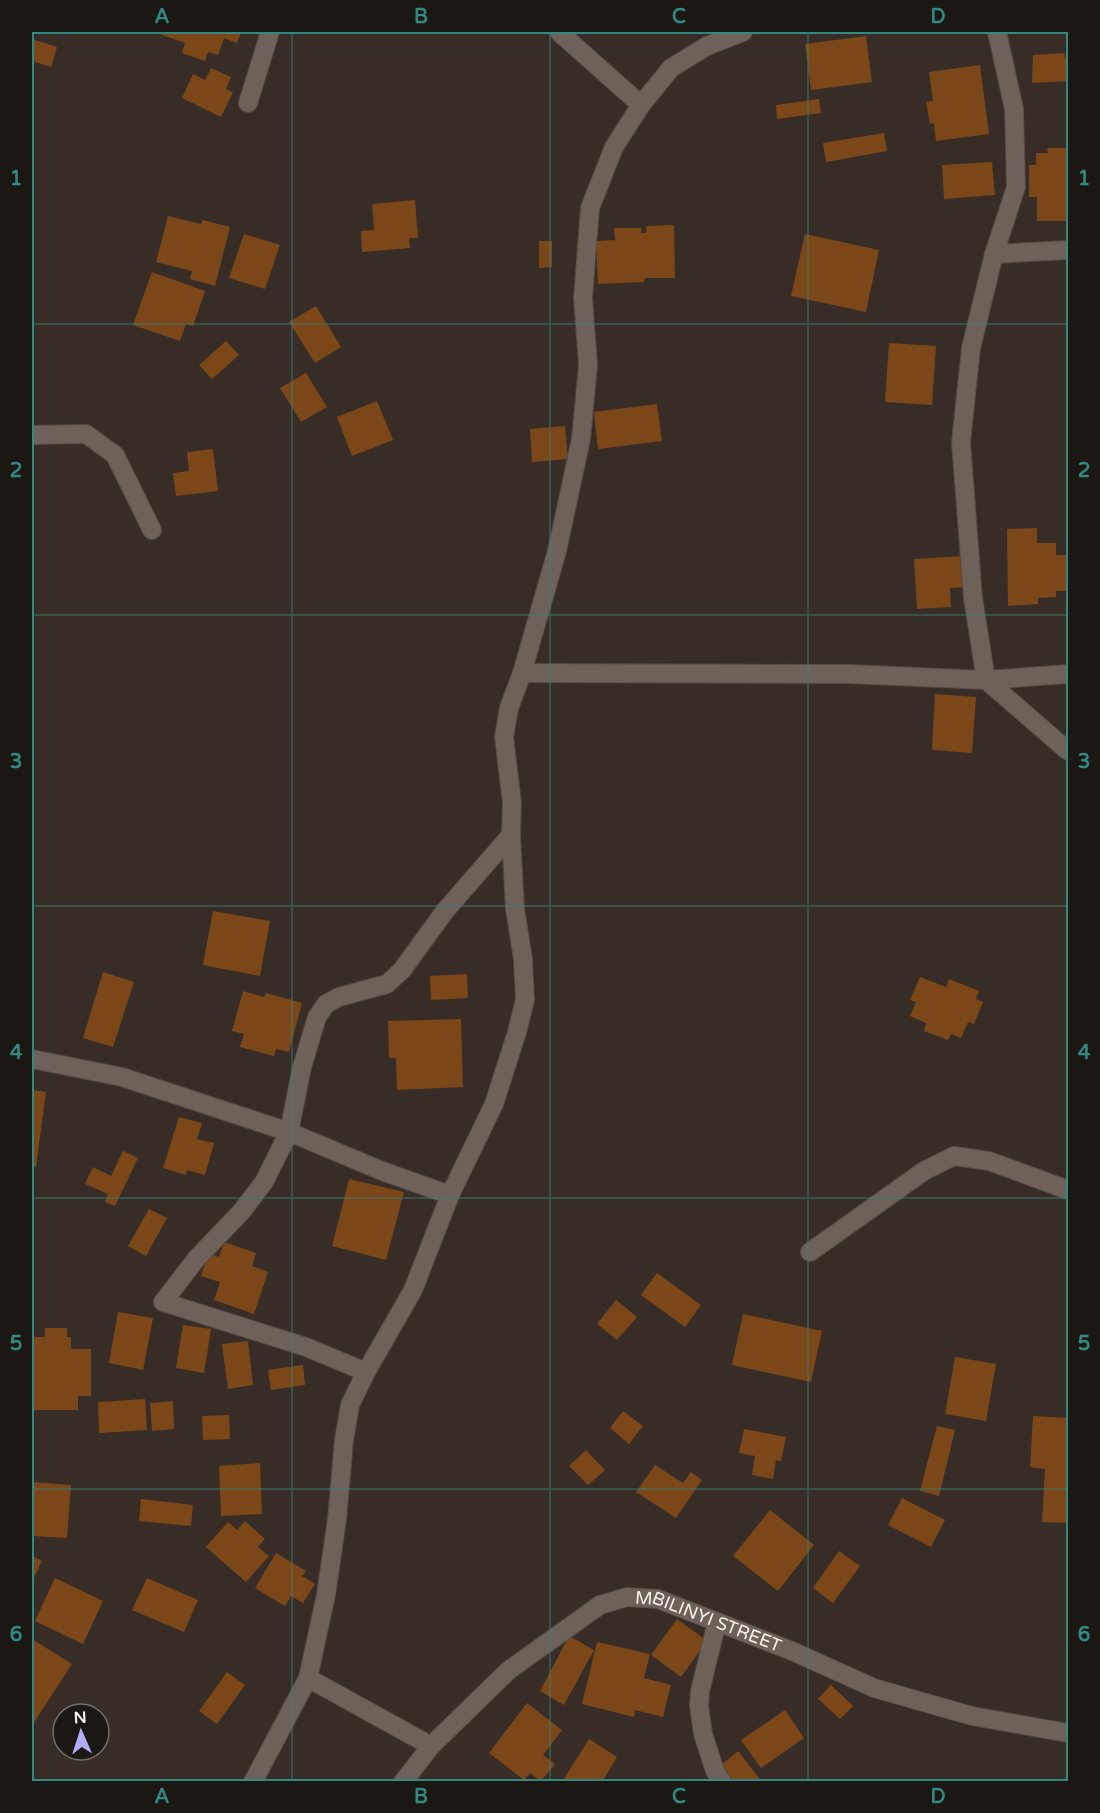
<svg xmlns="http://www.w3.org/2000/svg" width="1100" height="1813" viewBox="0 0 1100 1813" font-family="'Varela Round',sans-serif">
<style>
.building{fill:#7b4718}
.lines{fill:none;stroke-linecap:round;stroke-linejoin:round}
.minor-casing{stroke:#534a44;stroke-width:20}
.minor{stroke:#6d6159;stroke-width:18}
.grid{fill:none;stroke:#328981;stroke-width:1.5;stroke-opacity:0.55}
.labels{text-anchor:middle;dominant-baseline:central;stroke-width:6;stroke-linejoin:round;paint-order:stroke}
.street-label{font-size:18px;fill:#f9f2ed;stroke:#1b1713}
.neatline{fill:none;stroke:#328981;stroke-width:2}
.grid-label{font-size:20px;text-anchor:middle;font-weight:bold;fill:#328981}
</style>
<rect width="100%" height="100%" fill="#382d26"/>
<path class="building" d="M154 32H241L237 43 224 38 218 55 208 52 205 61 182 53 185 43Z
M866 36 872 82 811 90 805 44Z
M32 39 57 47 51 67 32 61Z
M1064 53 1068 68V81L1032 83 1033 55Z
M980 65 989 134 936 141 934 123 930 124 926 102 933 101 929 72Z
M211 68 231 77 226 89 233 92 221 117 182 98 193 74 205 80Z
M819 99 821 113 777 119 776 105Z
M884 133 887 151 826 162 823 143Z
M1047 148H1068V221H1037V197H1029V165H1036V153H1048Z
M992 162 995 195 944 199 942 165Z
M415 200 418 238H409L410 248 362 252 361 231 374 230 372 204Z
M168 216 201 224 203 220 230 227 215 286 190 279 192 271 156 262Z
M674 225 675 278H645L644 282 598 284 596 241 615 240 614 228H641V233H646L647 226Z
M244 234 280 245 265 289 229 278Z
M805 234 879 250 866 312 791 296Z
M539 241H552V267L539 268Z
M152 272 205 291 193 326 186 324 180 341 133 325Z
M316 306 341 347 315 363 289 322Z
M226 341 239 355 212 379 199 365Z
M889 343 936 346 932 405 885 402Z
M306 373 327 407 301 422 280 388Z
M377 401 393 440 352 456 337 417Z
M657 404 662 441 598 449 594 412Z
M565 426 568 459 532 462 530 429Z
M213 449 218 491 176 496 173 473 189 471 187 452Z
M1037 528V543H1056V555H1068V591H1056V597L1038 598V604L1008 606 1007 529Z
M964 556 966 587 950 588 951 607 917 609 914 559Z
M935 694 976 697 972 753 932 750Z
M213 911 270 921 260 976 203 965Z
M103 972 134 982 113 1047 83 1038Z
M467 974 468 998 431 1000 430 976Z
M920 977 946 987 949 979 979 991 976 999 983 1002 974 1024 968 1022 961 1038 951 1034 948 1040 924 1031 926 1023 910 1016 916 1002 910 1000Z
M243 991 264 997 266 993 302 1003 289 1052 276 1049 274 1056 240 1047 244 1034 232 1031Z
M461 1019 463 1087 397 1090 396 1058H389L388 1021Z
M32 1090 46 1092 36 1167 32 1166Z
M179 1117 202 1123 197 1139 214 1143 205 1175 187 1170 186 1175 163 1168Z
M123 1151 138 1158 115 1206 105 1202 108 1194 85 1184 93 1167 111 1176Z
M349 1179 404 1192 386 1260 332 1246Z
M149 1209 167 1218 146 1256 128 1246Z
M224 1242 256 1253 252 1266 268 1272 254 1314 214 1300 220 1282 201 1276 209 1253 219 1257Z
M657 1273 701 1305 685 1327 641 1295Z
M616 1300 637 1317 617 1340 597 1324Z
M118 1312 153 1318 143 1370 109 1363Z
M743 1314 822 1331 811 1382 732 1365Z
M183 1325 211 1329 204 1373 176 1368Z
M45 1328H67V1337H71V1349H91V1396H78V1410H32V1337H45Z
M248 1341 253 1385 228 1389 222 1344Z
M955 1357 996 1364 986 1421 945 1414Z
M303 1365 305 1385 271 1390 268 1370Z
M145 1399 147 1430 99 1433 98 1402Z
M173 1401 174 1429 152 1431 150 1403Z
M623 1411 643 1426 629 1444 610 1428Z
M229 1415 230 1439 203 1440 202 1416Z
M1033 1416 1068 1418V1523L1042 1522 1045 1469 1030 1467Z
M937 1426 955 1430 939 1496 920 1491Z
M744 1429 786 1437 781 1461 776 1460 773 1479 752 1475 755 1456 739 1453Z
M586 1450 605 1470 588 1485 569 1466Z
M260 1463 262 1514 221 1516 219 1466Z
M655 1465 683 1483 691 1472 702 1480 676 1518 636 1492Z
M32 1482 71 1485 67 1538 32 1536Z
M902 1498 945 1520 931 1547 888 1525Z
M141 1499 193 1505 191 1526 139 1521Z
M770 1510 814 1545 778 1591 733 1556Z
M245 1521 265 1539 258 1547 269 1556 246 1582 206 1547 228 1522 237 1530Z
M839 1551 860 1566 833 1603 813 1588Z
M276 1553 306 1571 302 1576 315 1584 303 1603 291 1596 285 1606 255 1588Z
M32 1556 42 1561 32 1582Z
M55 1578 103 1601 83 1644 35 1621Z
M147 1578 198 1600 184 1632 132 1610Z
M677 1619 707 1641 681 1677 651 1655Z
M569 1636 594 1650 564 1705 540 1691Z
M32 1639 72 1664 33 1724 32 1723Z
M597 1642 650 1654 644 1678 671 1685 663 1717 635 1710 634 1717 582 1704Z
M227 1672 245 1685 217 1724 199 1711Z
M831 1685 853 1706 840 1719 818 1699Z
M527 1703 562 1730 543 1755 555 1764 541 1781 530 1773 524 1780 489 1753Z
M785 1710 804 1738 761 1768 741 1740Z
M589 1739 617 1757 602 1782H562Z
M738 1751 762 1782H731L719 1767Z"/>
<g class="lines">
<defs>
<g id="minor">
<path d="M559 32 641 105"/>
<path d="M997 32 1014 109 1016 187 994 254 971 348 961 442 973 598 986 680 1068 751"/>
<path d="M248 103 270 32"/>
<path d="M994 254 1068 250"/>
<path d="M32 435 86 434 115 455 152 530"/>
<path d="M522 673 849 674 986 680 1068 674"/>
<path d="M32 1059 122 1077 289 1132 382 1171 450 1195"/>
<path d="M810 1252 924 1171 954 1156 989 1161 1068 1190"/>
<path d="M366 1372 306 1347 163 1302 197 1258 242 1211 264 1182 289 1132 302 1067 317 1017 326 1004 339 997 387 984 402 970 445 911 511 835"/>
<path d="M717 1622 700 1691 699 1706 703 1734 715 1771 722 1782"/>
<path d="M308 1678 431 1746"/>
<path d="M253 1782 308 1678 326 1595 337 1519 344 1440 350 1405 366 1372 413 1290 450 1195 494 1104 517 1032 525 1000 523 959 515 909 511 835 512 803 504 737 509 708 522 673 557 551 581 439 588 365 583 298 590 208 614 147 641 105 671 68 707 46 743 32"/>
<path id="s1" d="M403 1782 431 1746 509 1670 600 1605 627 1597 658 1599 792 1651 874 1688 972 1716 1068 1733"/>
</g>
</defs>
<use href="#minor" class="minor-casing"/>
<use href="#minor" class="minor"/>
</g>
<path class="grid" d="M292 32V1782M550 32V1782M808 32V1782M32 324H1068M32 615H1068M32 906H1068M32 1198H1068M32 1489H1068"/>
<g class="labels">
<g class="street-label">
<text stroke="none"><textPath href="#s1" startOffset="380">MBILINYI STREET</textPath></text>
</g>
</g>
<rect width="1100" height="1813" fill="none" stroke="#1b1713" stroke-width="66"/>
<g transform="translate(81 1732) rotate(357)"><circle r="28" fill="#1b1713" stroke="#746f6a" stroke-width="1.5"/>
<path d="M0-4.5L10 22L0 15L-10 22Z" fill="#b4acf9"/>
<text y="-9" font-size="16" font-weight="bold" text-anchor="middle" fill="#f9f2ed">N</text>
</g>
<rect x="33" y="33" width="1034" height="1747" class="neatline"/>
<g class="grid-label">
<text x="162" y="23">A</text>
<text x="421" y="23">B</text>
<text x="679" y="23">C</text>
<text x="938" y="23">D</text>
<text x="16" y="185">1</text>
<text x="1084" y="185">1</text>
<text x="16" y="477">2</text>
<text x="1084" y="477">2</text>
<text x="16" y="768">3</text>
<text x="1084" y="768">3</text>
<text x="16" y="1059">4</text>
<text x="1084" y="1059">4</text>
<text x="16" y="1350">5</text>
<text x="1084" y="1350">5</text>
<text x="16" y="1641">6</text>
<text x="1084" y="1641">6</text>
<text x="162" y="1803">A</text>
<text x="421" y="1803">B</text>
<text x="679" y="1803">C</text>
<text x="938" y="1803">D</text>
</g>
</svg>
